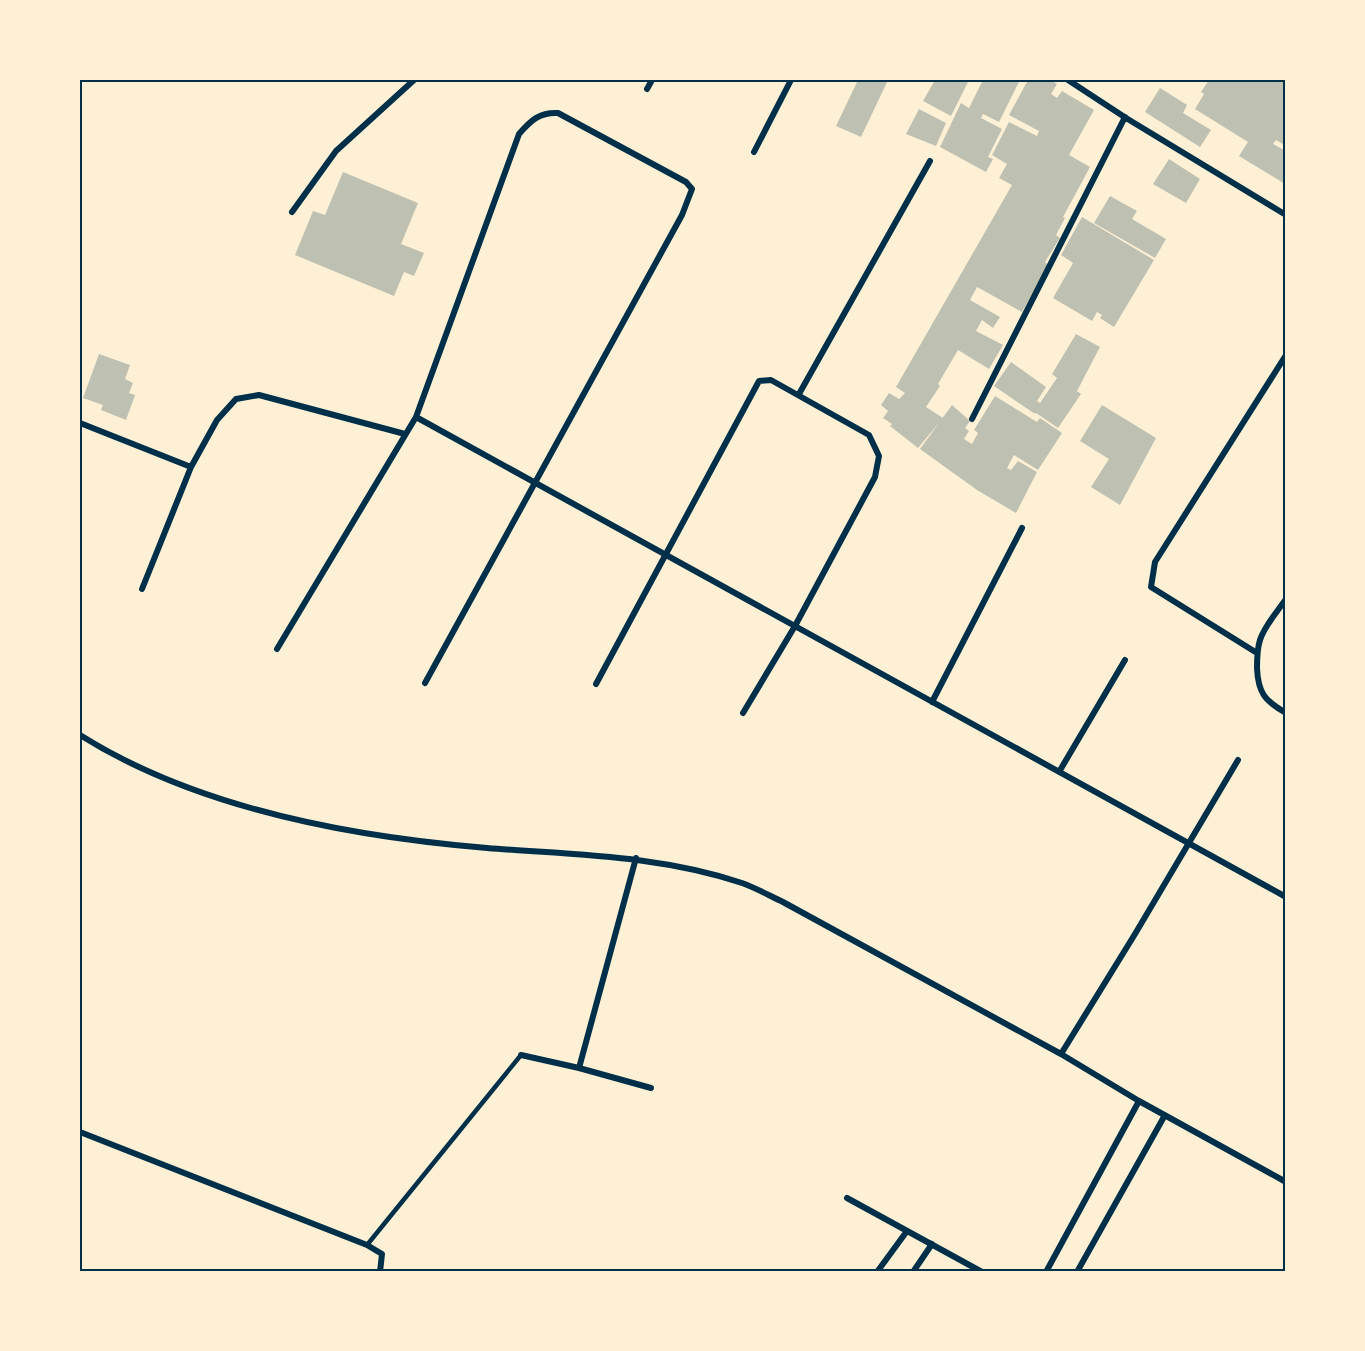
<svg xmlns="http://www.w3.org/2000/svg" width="1365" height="1351" viewBox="0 0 1365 1351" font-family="'DM Sans',sans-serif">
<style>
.building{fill:#bec0b2}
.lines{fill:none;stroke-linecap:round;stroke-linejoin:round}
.service{stroke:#003049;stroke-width:4.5}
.minor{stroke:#003049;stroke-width:6}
.neatline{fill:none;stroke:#003049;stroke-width:2}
</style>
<rect width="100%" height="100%" fill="#fdf0d5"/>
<path class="building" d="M858 80H888L861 137 836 126Z
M935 80H969L951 116 923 101Z
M983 80H1020L999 122 983 114 981 118 1002 129 988 157 993 159 986 172 940 147 961 103 969 108Z
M1028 80H1050L1057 84 1051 94 1057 98 1062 91 1094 110 1069 155 1090 167 1063 217 1065 218 1056 235 1060 238 1045 262 1048 265 1022 312 977 287 970 300 1000 317 993 328 982 320 976 331 1003 345 989 369 958 350 938 384 940 386 926 407 943 418 918 448 890 426 892 424 883 418 888 411 881 405 889 393 899 399 905 393 896 387 1012 185 999 178 1007 164 992 155 1009 122 1037 136 1039 131 1009 115Z
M1209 80H1286V146L1276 140 1273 144 1286 151 1285 184 1239 156 1248 142 1195 109 1204 94 1201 92Z
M1160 88 1187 105 1183 113 1211 130 1200 147 1145 112Z
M919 109 946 123 936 146 906 134Z
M1169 159 1200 179 1186 203 1153 184Z
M343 172 418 203 401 244 424 253 414 276 404 272 394 296 295 255 313 211 325 215Z
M1110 196 1137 211 1132 219 1166 239 1155 258 1094 223Z
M1082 217 1154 260 1114 327 1100 318 1102 315 1097 312 1092 321 1053 298 1073 263 1061 255Z
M1076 334 1100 347 1077 391 1081 394 1058 428 1036 413 1035 414 994 386 1011 362 1046 387 1037 401 1040 403 1057 378 1052 374Z
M99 354 130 365 125 379 133 383 129 393 135 395 126 420 101 410 103 405 83 398Z
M995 396 1037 422 1040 418 1062 433 1038 470 1014 455 1007 468 1011 470 1018 461 1037 472 1016 513 977 490 920 449 952 405 970 421 965 428 969 431 964 439 972 444 978 433 974 430Z
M1102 405 1156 438 1120 505 1091 487 1109 459 1080 441Z"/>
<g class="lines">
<path class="service" d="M367 1245 521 1055"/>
<path class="minor" d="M1068 80 1126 118 1286 215
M647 89 652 80
M754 152 791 80
M292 212 336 151 414 80
M799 394 930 161
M416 417 1286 897
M972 419 1125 117
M80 423 191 467
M142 589 191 467 217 420 236 399 259 395 405 434
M1286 599C1277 612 1265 625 1260 640 1257 649 1257 658 1257 668 1258 693 1265 701 1286 713
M277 649 416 417 519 134C531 120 540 112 558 113L686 182 692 189 682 215 425 683
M1257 653 1151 587 1155 562 1286 355
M596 684 759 381 771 380 869 435 879 456 875 477 795 626 743 713
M932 702 1022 528
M80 735C196 808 352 837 487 848 574 855 658 855 742 883 756 888 770 896 783 902L1061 1054 1139 1101 1286 1182
M1059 772 1125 660
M1061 1054 1135 934 1238 760
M521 1055 579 1068 651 1088
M579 1068 636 858
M80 1132 367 1245 382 1254 380 1272
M847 1198 982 1272
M877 1272 907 1231
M913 1272 932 1244
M1046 1272 1139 1101
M1077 1272 1165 1115"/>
</g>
<rect width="1365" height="1351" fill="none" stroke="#fdf0d5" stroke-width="162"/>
<rect x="81" y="81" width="1203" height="1189" class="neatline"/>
</svg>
